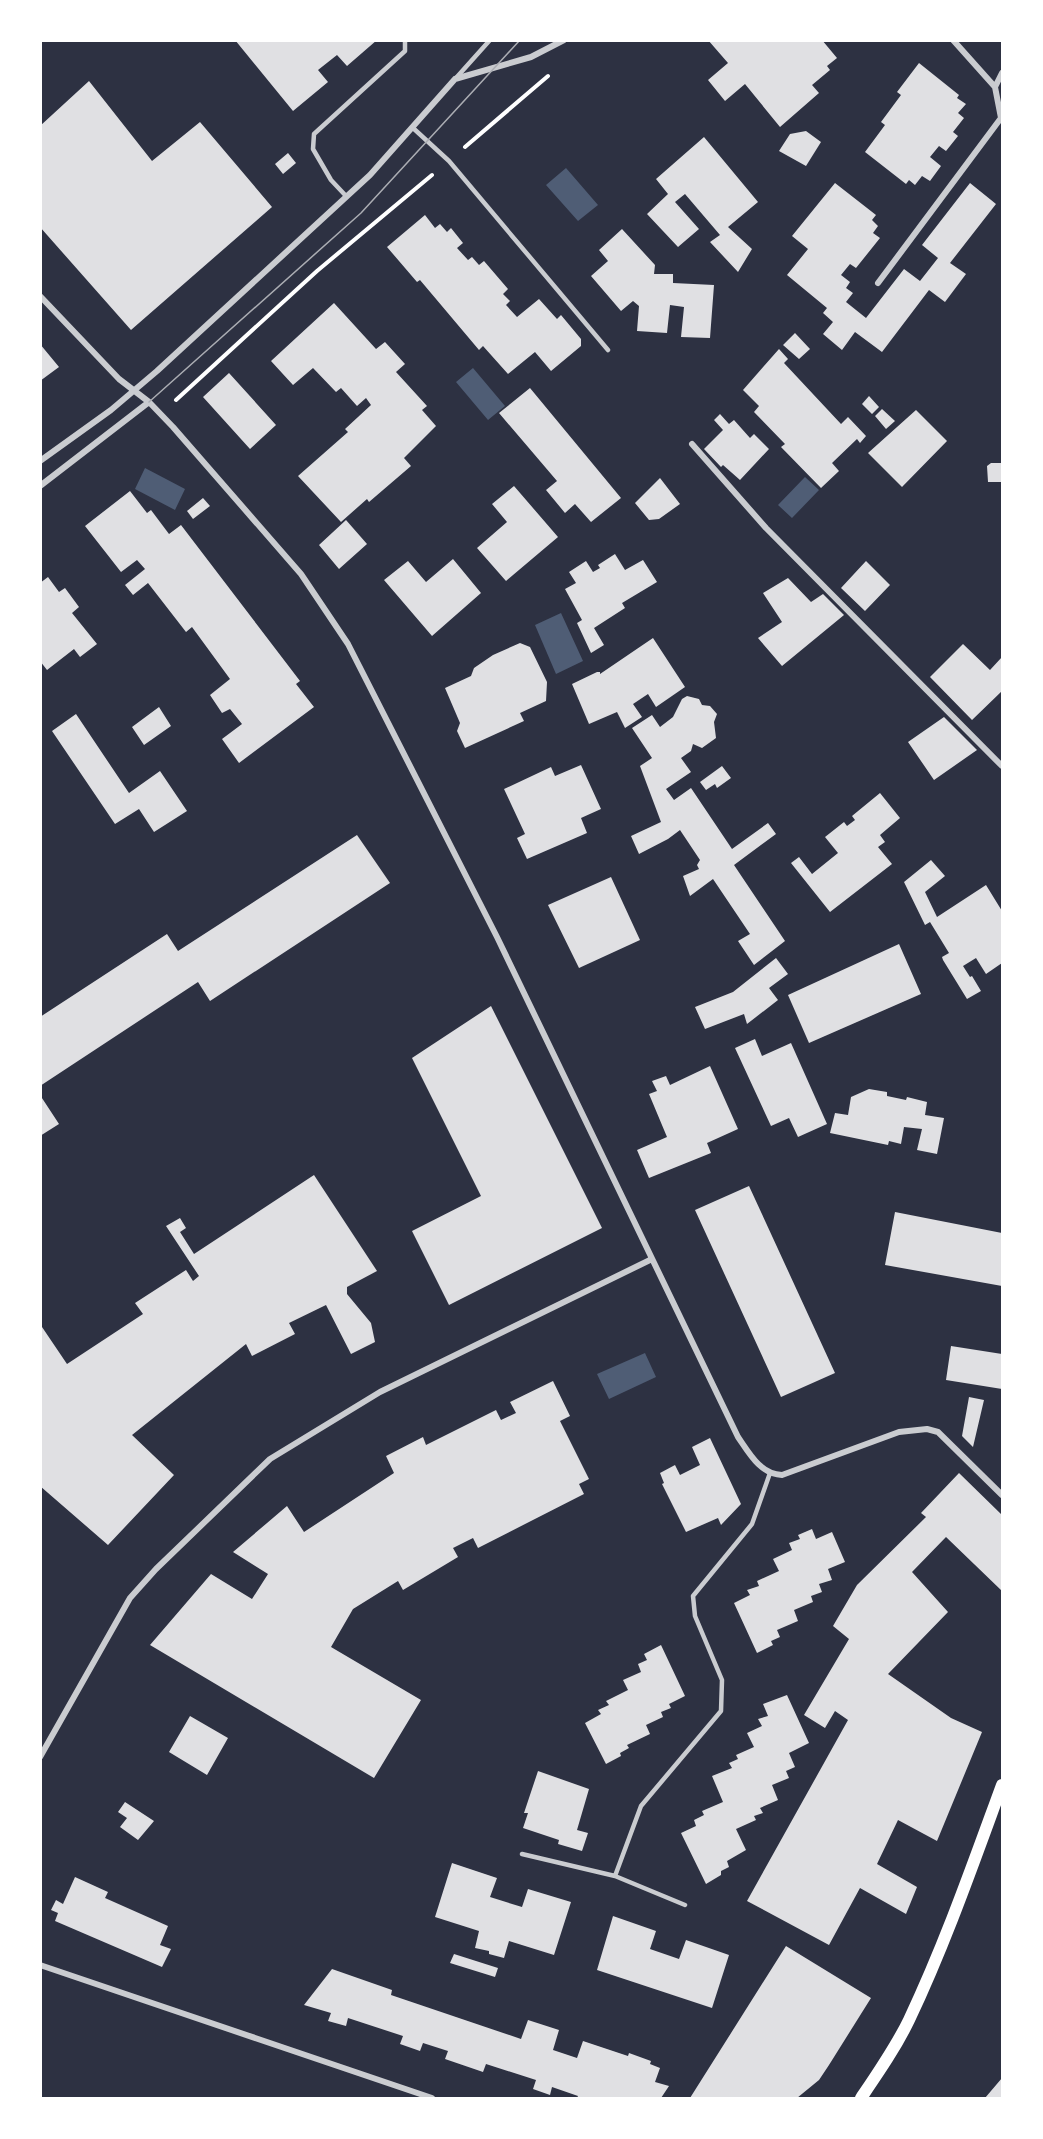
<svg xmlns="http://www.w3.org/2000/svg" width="1043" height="2139" viewBox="0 0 1043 2139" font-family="Inter,sans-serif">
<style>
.water{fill:#4f5d75}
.building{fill:#e0e0e3}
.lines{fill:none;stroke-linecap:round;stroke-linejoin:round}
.path{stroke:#fff;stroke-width:4}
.service{stroke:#caccd0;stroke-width:4.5}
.minor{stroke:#caccd0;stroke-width:6}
.secondary{stroke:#fff;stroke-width:12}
.tram{stroke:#abadb3;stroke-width:1.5}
</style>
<rect width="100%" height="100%" fill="#2d3142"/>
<path class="water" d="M566 168 598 205 578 221 546 185Z
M473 368 505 406 488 420 456 382Z
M145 468 185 489 175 510 135 489Z
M805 477 819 490 792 518 778 505Z
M561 613 583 661 556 674 535 625Z
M645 1353 656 1377 609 1399 597 1374Z"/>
<path class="building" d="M235 40H377L347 66 337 55 318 70 328 82 293 111Z
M708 40H822L837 58 827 66 830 70 812 85 819 93 780 127 745 84 725 101 708 80 728 63Z
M919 63 959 95 957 98 966 104 958 113 964 118 953 132 958 136 946 151 939 146 930 157 941 166 930 181 922 176 915 185 909 180 906 184 865 152 885 125 881 122 901 95 897 92Z
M89 81 152 161 200 122 272 207 131 330 40 227V126Z
M806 131 821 142 806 166 779 151 790 134Z
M704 137 758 202 728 227 752 249 738 272 710 242 720 235 685 194 675 202 699 229 678 247 647 214 668 194 656 179Z
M288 153 296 163 283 174 275 164Z
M835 183 876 215 872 220 878 226 873 233 880 238 856 268 850 264 841 275 850 282 846 288 853 293 846 302 866 318 904 269 920 281 938 258 922 245 970 183 996 204 950 263 966 274 945 302 929 290 882 352 855 332 842 350 823 334 833 322 823 313 827 308 787 275 808 249 792 236Z
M425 215 435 228 440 224 447 232 451 228 463 243 457 248 468 260 472 257 479 265 484 261 508 289 503 294 510 301 506 305 517 317 539 299 557 319 561 315 581 339V346L551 371 535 352 508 374 483 346 479 350 420 280 417 282 387 247Z
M622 229 655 265 654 274H673V283L714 285 710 338 681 337 684 307 670 305 667 333 637 331 639 306 633 301 621 311 591 276 608 261 599 250Z
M334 303 376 349 385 342 405 364 396 372 427 406 422 410 436 426 404 458 411 466 369 502 367 499 341 522 298 476 348 432 345 429 371 405 366 398 357 406 341 388 336 392 313 368 293 385 271 361Z
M795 333 810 349 799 359 783 345Z
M40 344 59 367 40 381Z
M779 349 788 359 784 363 841 424 848 417 866 436 860 443 857 439 832 463 839 471 821 488 781 447 785 444 754 412 759 406 743 390Z
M229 373 276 425 250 449 203 397Z
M530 388 621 498 591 522 575 504 565 513 546 490 557 481 499 413Z
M869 396 879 407 872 414 862 404Z
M882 409 895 421 886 429 875 416Z
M916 410 947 441 902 487 868 453Z
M720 414 729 424 734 420 750 438 754 434 769 449 740 480 723 465 721 467 704 449 723 430 714 420Z
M991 463H1002V482H988L987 466Z
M660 478 680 504 659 519 649 520 635 503Z
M514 486 558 537 506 581 477 548 507 522 492 504Z
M130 491 147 513 151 510 169 534 181 525 300 681 296 684 314 707 239 763 222 739 242 724 230 709 222 713 210 695 230 679 192 627 186 632 148 583 133 595 125 585 145 569 137 560 121 572 85 526Z
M203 498 210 506 193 519 187 511Z
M346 520 367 544 339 569 319 545Z
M615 554 625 570 643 560 657 582 622 603 625 608 594 628 604 645 591 653 577 623 582 620 565 589 576 583 569 572 586 561 593 572 600 568 598 565Z
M453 559 481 593 432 636 384 580 408 561 426 582Z
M866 561 890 585 865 611 841 588Z
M48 577 59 592 65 588 79 607 72 613 97 644 80 657 74 649 47 670 40 661V583Z
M788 578 811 602 823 594 844 615 782 666 758 638 782 622 763 593Z
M653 638 685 687 656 707 648 694 633 704 642 717 625 728 617 712 589 724 572 684 597 672H600V674Z
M520 643 530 647 547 682 546 701 520 713 524 721 465 748 457 731 460 723 445 688 471 676 474 668 493 655Z
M963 644 990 670 1002 657V691L972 720 930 677Z
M687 696 699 699 702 705 710 706 717 714 714 722 716 738 702 748 693 744 691 751 681 758 691 772 666 789 674 800 691 788 732 849 768 823 776 834 734 865 785 941 754 965 738 941 750 934 713 879 690 896 683 876 699 869 697 865 700 860 680 830 668 839 639 854 631 836 661 822 640 766 652 758 632 728 652 715 660 727 673 717 682 699Z
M159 707 171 726 144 745 132 727Z
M76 714 129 793 160 771 187 811 154 832 139 809 115 824 52 731Z
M944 717 977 750 934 780 908 742Z
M581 765 601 809 581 818 587 833 527 859 517 838 525 834 504 789 551 767 555 776Z
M722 766 731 778 717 788 715 784 706 790 700 782Z
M880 793 900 818 880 835 885 842 878 847 892 864 830 912 791 863 799 857 812 874 838 853 825 837 844 822 847 826 855 820 852 816Z
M357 835 390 883 210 1001 198 982 40 1086V1017L167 934 178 951Z
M931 860 945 876 925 892 937 917 986 885 1002 911V963L986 974 976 958 963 966 970 977 972 976 981 991 967 999 943 960 942 957 949 953 930 922 925 925 904 882Z
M611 877 640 940 579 968 548 905Z
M899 944 921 994 809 1043 788 995Z
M776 958 788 974 769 988 778 1000 747 1024 744 1014 705 1029 695 1007 733 992Z
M491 1006 602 1228 449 1305 412 1231 481 1196 412 1058Z
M755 1039 762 1056 791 1043 827 1124 798 1137 789 1118 771 1126 735 1048Z
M710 1066 738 1129 707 1143 711 1153 649 1178 637 1150 667 1137 649 1094 657 1091 652 1081 666 1076 670 1085Z
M869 1089 887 1092V1096L906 1100 907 1097 927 1102 925 1115 944 1118 937 1154 917 1150 922 1129 904 1127 901 1144 889 1141 888 1145 830 1133 835 1113 848 1115 851 1097Z
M40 1095 59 1124 40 1136Z
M314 1175 377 1271 347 1287V1294L371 1323 375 1342 351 1354 326 1305 289 1323 295 1334 252 1356 246 1344 132 1435 174 1475 108 1545 40 1486V1328L42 1327 67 1364 143 1314 135 1303 186 1270 193 1281 199 1276 166 1226 180 1218 186 1228 180 1232 194 1254Z
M749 1186 835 1373 781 1397 695 1210Z
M895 1212 1002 1233V1286L885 1265Z
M951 1346 1002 1354V1389L946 1380Z
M553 1381 570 1416 560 1421 589 1479 579 1484 584 1494 478 1548 473 1538 453 1548 458 1557 403 1590 398 1581 353 1609 331 1647 421 1700 374 1778 150 1645 211 1574 252 1599 268 1574 233 1552 287 1506 304 1532 394 1473 386 1456 423 1437 426 1445 496 1410 501 1420 516 1413 510 1402Z
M969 1397 984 1400 973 1447 962 1436Z
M710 1438 741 1504 721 1525 718 1518 686 1532 662 1484 664 1483 660 1473 675 1465 680 1475 700 1465 692 1447Z
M959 1473 1002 1515V1591L946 1537 912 1572 948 1612 888 1674 951 1718 982 1732 937 1841 898 1820 877 1864 917 1887 906 1914 860 1888 829 1945 747 1901 848 1720 835 1711 825 1728 804 1715 849 1639 833 1626 857 1585 926 1517 921 1513Z
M812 1529 816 1539 832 1532 845 1562 828 1569 832 1580 819 1584 822 1592 811 1596 813 1602 794 1610 798 1621 777 1630 780 1637 771 1641 773 1645 757 1653 734 1603 750 1595 747 1590 759 1586 757 1581 779 1571 773 1559 792 1550 789 1543 800 1539 798 1535Z
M661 1645 685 1696 669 1704 671 1708 661 1712 663 1717 646 1725 650 1734 627 1745 629 1748 620 1753 621 1756 606 1764 585 1723 601 1714 598 1710 609 1705 606 1701 628 1690 623 1680 641 1672 638 1664 647 1660 644 1654Z
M787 1695 809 1743 789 1753 795 1767 786 1771 789 1778 772 1785 778 1800 760 1808 763 1813 754 1816 756 1820 736 1829 746 1850 727 1861 729 1867 721 1871V1875L706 1884 681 1833 696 1826 694 1820 704 1815 702 1811 723 1802 712 1776 732 1768 729 1763 738 1759 736 1755 754 1747 747 1733 762 1726 758 1719 768 1716 763 1704Z
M190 1716 228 1738 207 1775 169 1752Z
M538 1771 589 1789 577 1830 588 1833 582 1851 558 1844 559 1840 523 1828 528 1813H524Z
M125 1802 154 1821 138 1840 120 1827 127 1818 118 1812Z
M452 1863 497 1878 490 1897 522 1907 528 1889 571 1902 554 1955 509 1941 504 1958 489 1954V1951L475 1948 479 1931 435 1917Z
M75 1877 108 1892 105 1898 168 1926 160 1945 171 1949 162 1967 55 1921 58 1913 51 1910 56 1900 63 1904Z
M613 1916 656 1931 650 1949 679 1959 686 1940 729 1955 712 2008 597 1970Z
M786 1946 871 1998 829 2065 819 2080 797 2098H690Z
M454 1954 498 1968 495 1977 450 1963Z
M332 1969 392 1990 391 1995 521 2039 528 2020 559 2030 553 2050 577 2058 583 2041 628 2056 629 2053 651 2061 650 2064 660 2068 655 2082 669 2086 661 2098H577L578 2096 552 2087 550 2095 533 2089 536 2080 486 2064 483 2072 445 2059 448 2051 423 2043 420 2051 400 2044 403 2036 348 2018 346 2026 328 2021 331 2013 304 2005Z
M1002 2078V2098H985Z"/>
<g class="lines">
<path class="path" d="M465 147 548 76
M176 400 317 271 432 175"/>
<path class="service" d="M456 78 490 40
M413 128 449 161 608 350
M346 196 331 180 313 149 314 134 405 51V40
M522 1854 615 1876 685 1905
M615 1876 641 1806 721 1711 722 1680 695 1616 693 1596 752 1524 770 1473"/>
<path class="minor" d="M953 40 995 87
M878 283 1001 118 995 87 1002 73
M40 296 119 379 149 402 173 427 301 574 348 644 497 937 738 1437C749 1453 760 1474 782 1475L899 1432 927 1429 938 1432 1002 1495
M692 444 766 528 1002 766
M40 461 111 410 157 371 370 175 455 79 531 57 564 40
M40 486 149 402
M40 1757 130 1598 156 1569 270 1459 380 1392 652 1259
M40 1965 432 2098"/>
<path class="secondary" d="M861 2098C878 2073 896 2047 909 2020 945 1944 973 1864 1002 1785"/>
<path class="tram" d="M149 402 361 213 520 40"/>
</g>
<rect width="1043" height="2139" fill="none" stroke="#ffffff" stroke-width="84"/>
</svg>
